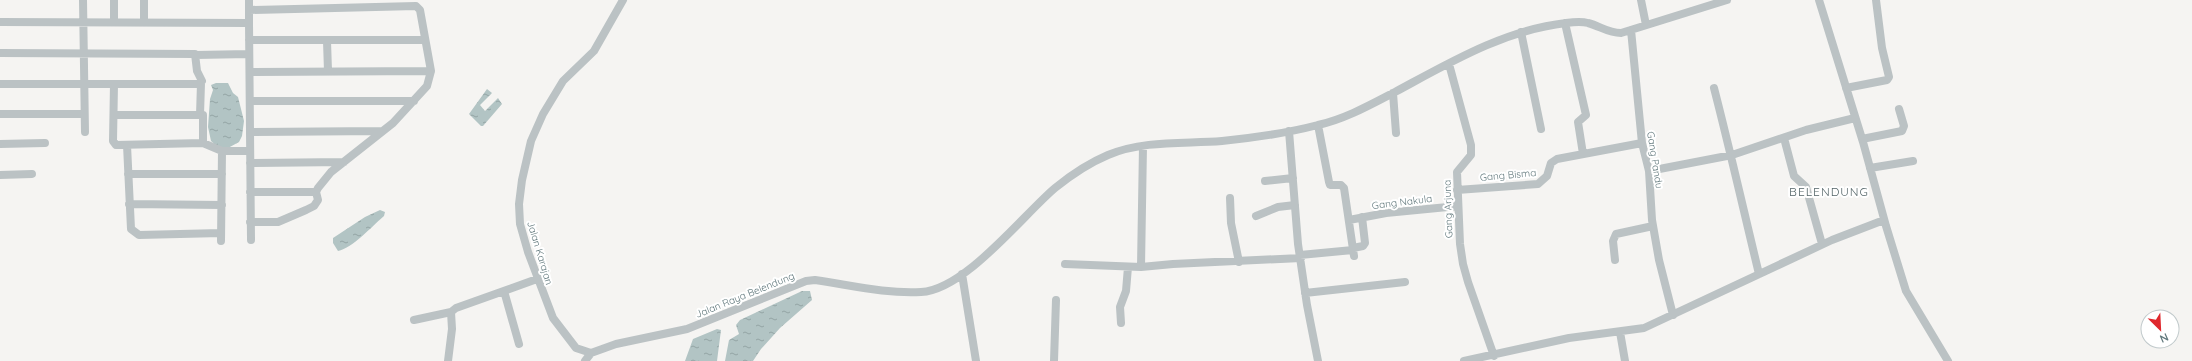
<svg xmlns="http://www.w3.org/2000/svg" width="2192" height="361" viewBox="0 0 2192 361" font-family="Quicksand,sans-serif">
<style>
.water{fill:url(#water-ripples)}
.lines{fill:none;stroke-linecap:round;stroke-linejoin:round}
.minor{stroke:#bbc2c4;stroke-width:8}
.labels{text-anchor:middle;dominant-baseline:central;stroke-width:4;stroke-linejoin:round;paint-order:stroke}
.street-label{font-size:10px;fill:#61787c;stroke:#fff}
.quarter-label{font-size:12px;letter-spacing:1px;fill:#536467;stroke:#fff}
</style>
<defs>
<pattern id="water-ripples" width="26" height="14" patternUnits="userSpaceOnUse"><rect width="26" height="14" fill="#b2c4c4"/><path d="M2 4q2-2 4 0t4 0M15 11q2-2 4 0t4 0" fill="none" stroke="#94a4a4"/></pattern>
</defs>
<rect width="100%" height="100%" fill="#f5f4f2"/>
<path class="water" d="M216 83H228L233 93 238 97 244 121 242 136 239 142 228 148 218 147 211 141 208 127 210 99 213 90 211 85Z
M487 89 492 93 480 105 485 111 498 98 502 104 483 126H481L469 114Z
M380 210 385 212 384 216C371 227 353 248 338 251L333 243V238L365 217Z
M802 291H810L812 300 780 328 761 349 753 361H725L729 340 739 334 736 325 740 320Z
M717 329 721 330 717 361H685L693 339Z"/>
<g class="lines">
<path class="minor" d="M83 0 85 132
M1641 0 1646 25
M1819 0 1863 142 1886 226 1906 291 1948 361
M250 10 416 6 420 10 431 71 427 86 393 123 331 172 318 188 316 192 318 200 314 206 306 210 278 222H250
M144 21V0
M0 22 249 23 251 240
M114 22V0
M249 23V0
M1565 23 1586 115 1578 122 1583 154
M1631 30 1642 143 1649 171 1652 220 1659 260 1673 315
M1521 32 1541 129
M249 40H425
M327 41 328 71
M0 53 195 54 197 71 202 81 198 84H0
M196 55 249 54
M1449 64 1471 145V155L1457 172 1460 244 1463 264 1468 282 1494 356
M250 72 431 71
M201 83 200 115H203V143
M114 84 113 141 116 145 203 143 222 151H250
M1714 88C1730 150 1744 212 1759 274
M1846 88 1887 80 1889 77 1882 48 1876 0
M1393 93 1396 133
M250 101H414
M0 114H84
M114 115H200
M1318 125 1329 182 1330 185H1341L1344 188 1354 256
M1289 131 1298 244 1307 305 1318 361
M250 132 382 131
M1784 138 1794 176 1806 187 1822 244
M1862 139 1902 131 1904 126 1899 109
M0 144 45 143
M127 145 131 229 139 235 221 233
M250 163 344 162
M1870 168 1913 161
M1649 171 1732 155 1806 130 1855 118
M128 174H222
M0 175 32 174
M1265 181 1293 178
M1457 190 1538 184 1547 176 1551 163 1557 159 1642 143
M250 192H316
M1230 198 1231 223 1239 262
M129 204 222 205
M1256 216 1278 207 1295 205
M1349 220 1386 213 1458 206
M221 241 222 151
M1353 248 1363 246 1365 243 1362 217
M1300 255 1353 250
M1615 260 1613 241 1616 234 1653 226
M1065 264 1141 267 1173 264 1301 258
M1141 267 1143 146
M962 274 976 361
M504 291 519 344
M1305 293 1405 282
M414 320 451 312
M1121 323 1120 307 1126 291 1128 267
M1620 332 1625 361
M591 353 576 348 553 318 528 252 520 224 519 204 522 180 531 141 543 114 563 81 594 51 623 0
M448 361 452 329 451 312 456 308 537 279
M585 361 591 353 616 344 687 329 806 281 815 280C850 285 886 294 921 292 965 290 1023 215 1055 188 1071 175 1089 163 1108 155 1144 140 1184 144 1222 141 1253 138 1287 133 1318 125 1345 119 1370 105 1395 92 1449 63 1504 30 1566 23 1573 22 1581 21 1588 23 1600 26 1608 33 1621 33L1727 0
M1054 361 1056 300
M1464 361 1569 338 1644 328 1832 240 1884 220"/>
</g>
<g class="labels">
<g class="street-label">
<text transform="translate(1655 160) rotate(81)">Gang Pandu</text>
<text transform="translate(1508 175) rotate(-5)">Gang Bisma</text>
<text transform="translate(1402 202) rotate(-7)">Gang Nakula</text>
<text transform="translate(1448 209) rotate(-92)">Gang Arjuna</text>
<text transform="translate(540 253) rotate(73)">Jalan Karajan</text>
<text transform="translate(745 295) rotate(-22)">Jalan Raya Belendung</text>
</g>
<g class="quarter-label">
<text x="1829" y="191">BELENDUNG</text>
</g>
</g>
<g transform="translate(2160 329) rotate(156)"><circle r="19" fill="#ffffff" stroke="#c0c9cb"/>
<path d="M0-3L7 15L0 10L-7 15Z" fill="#df282d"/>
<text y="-6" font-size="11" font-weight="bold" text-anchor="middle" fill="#61787c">N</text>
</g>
</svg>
